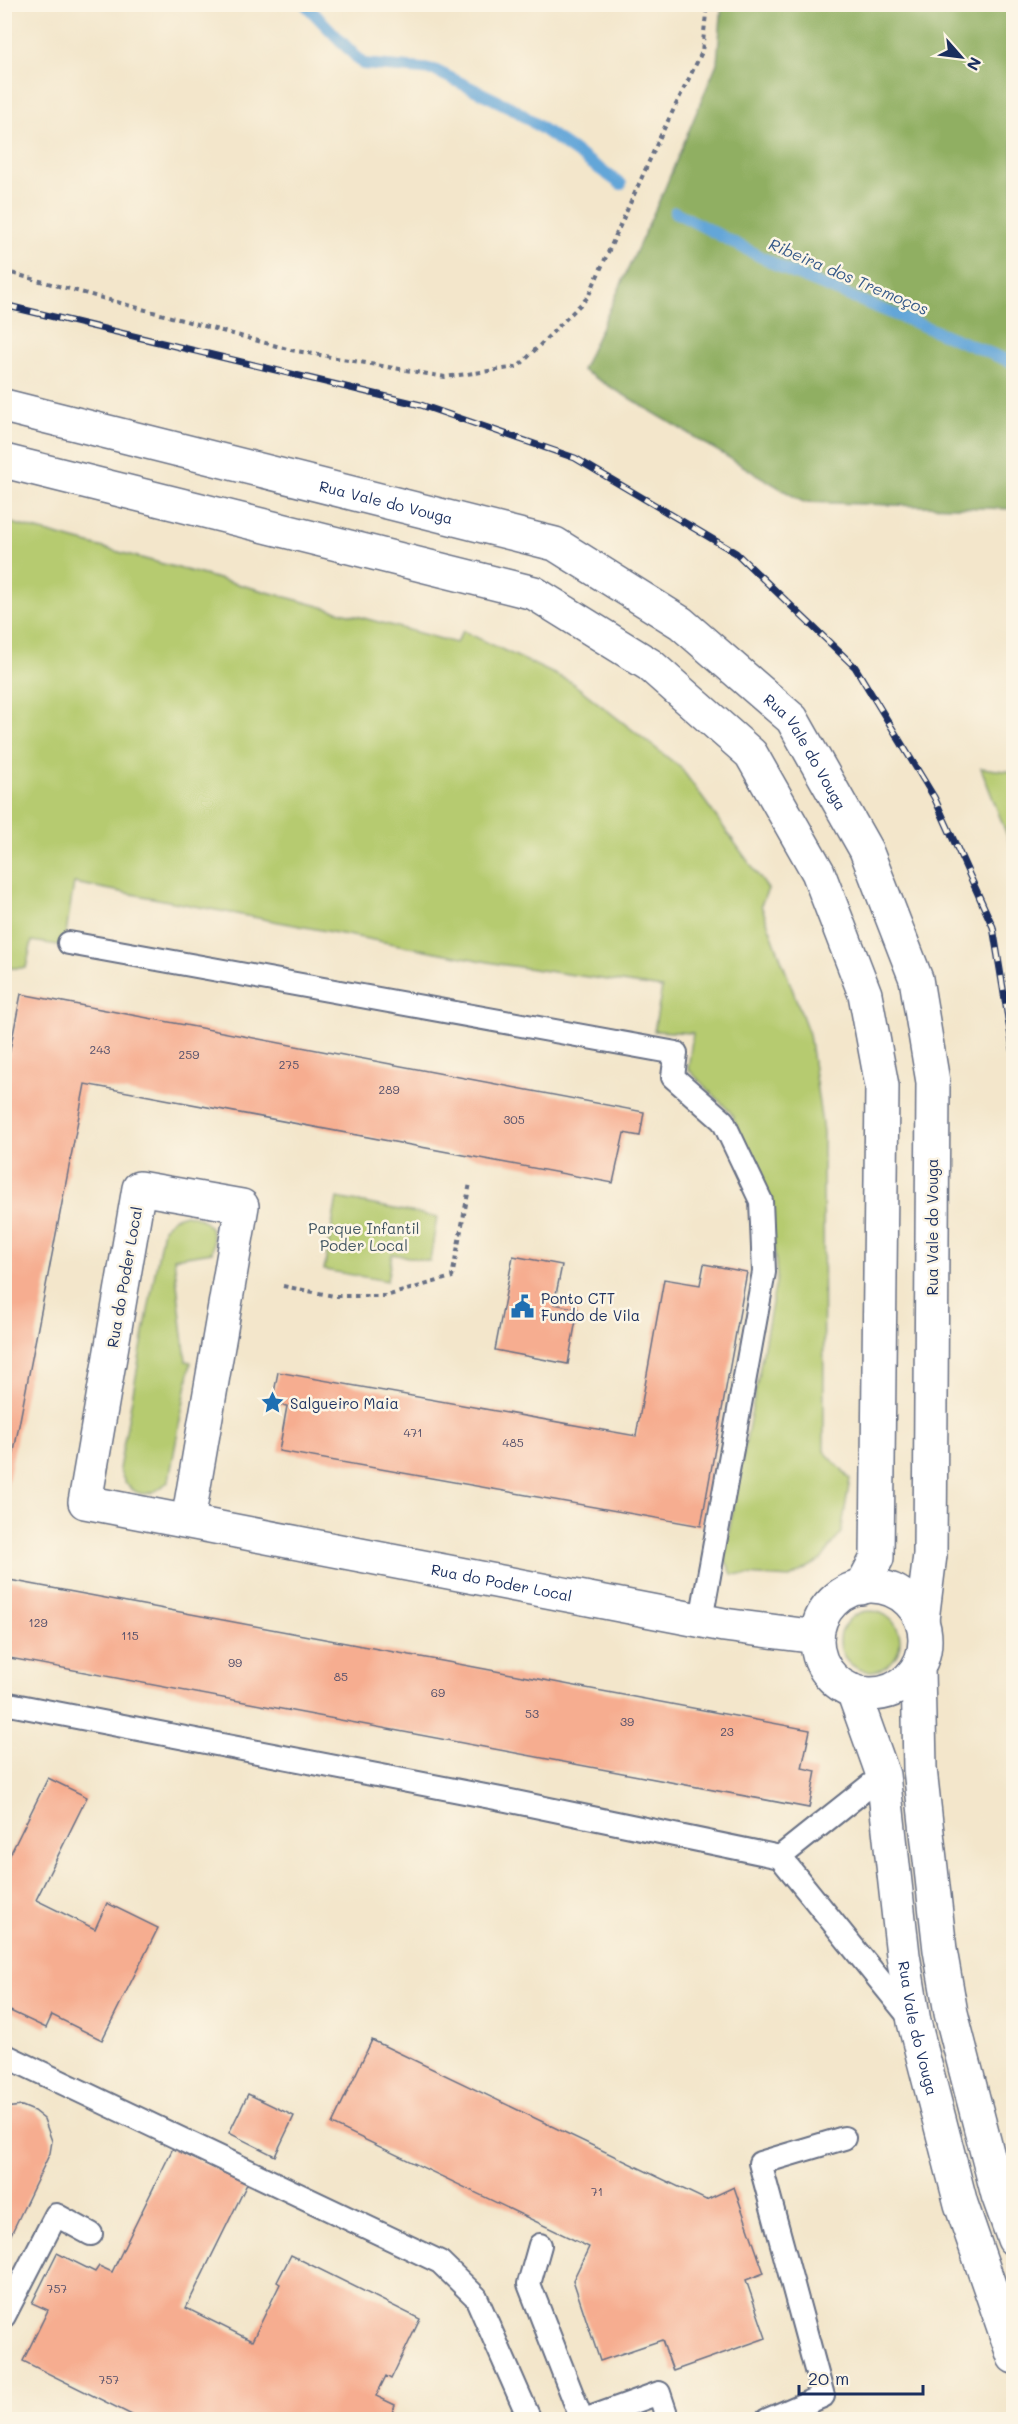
<svg xmlns="http://www.w3.org/2000/svg" width="1018" height="2424" viewBox="0 0 1018 2424" font-family="Mali,sans-serif">
<style>
.green{fill:#b6cb6f;stroke:#687d66;stroke-width:1.5}
.forest{fill:#90af62;stroke:#566f60;stroke-width:1.5}
.lines{fill:none;stroke-linecap:round;stroke-linejoin:round}
.stream{stroke:#64a6d8;stroke-width:12}
.building{fill:#f6ad90}
.service-casing{stroke:#676f84;stroke-width:26}
.minor-casing{stroke:#676f84;stroke-width:36}
.path{stroke:#676f84;stroke-width:4;stroke-dasharray:4.5 4.5;stroke-linecap:butt}
.service{stroke:#fff;stroke-width:22}
.minor{stroke:#fff;stroke-width:33}
.rail-casing{stroke:#1b2f5e;stroke-width:7}
.rail{stroke:#fcf5e5;stroke-width:4.5;stroke-dasharray:14;stroke-linecap:butt}
.labels{text-anchor:middle;dominant-baseline:central;stroke-width:5;stroke-linejoin:round;paint-order:stroke}
.number-label{font-size:12px;fill:#524e6a}
.street-label{font-size:15px;fill:#1b2f5e;stroke:#fcf5e5}
.park-label{font-size:15px;fill:#425662;stroke:#fcf5e5}
.poi-label{font-size:15px;fill:#1b2f5e;stroke:#fcf5e5;text-anchor:start}
.water-label{font-size:16px;font-style:italic;fill:#355989;stroke:#fcf5e5}
</style>
<rect width="100%" height="100%" fill="#fcf5e5"/>
<filter id="ink" filterUnits="userSpaceOnUse"><feTurbulence type="fractalNoise" baseFrequency=".0167" numOctaves="2"/><feDisplacementMap in="SourceGraphic" scale="12" xChannelSelector="R" yChannelSelector="G"/><feConvolveMatrix kernelMatrix="1 2 1 2 8 2 1 2 1" color-interpolation-filters="sRGB"/></filter>
<filter id="wash" filterUnits="userSpaceOnUse"><feTurbulence type="fractalNoise" baseFrequency=".008" numOctaves="4" result="noise"/><feDisplacementMap in="SourceGraphic" scale="24" xChannelSelector="R" yChannelSelector="G"/><feGaussianBlur stdDeviation="1.35" result="paint"/><feColorMatrix in="noise" values="0 0 0 0 0 0 0 0 0 0 0 0 0 0 0 0 0 1.4 0 .05"/><feComposite in="paint" operator="in"/></filter>
<g filter="url(#wash)">
<rect width="100%" height="100%" fill="#f3e6cb"/>
<path class="green" d="M4 521 456 643 463 631 571 682 681 768 768 889 761 905 809 1034 823 1132 824 1451 850 1479 841 1533 821 1560 790 1578 732 1574 724 1557 777 1277 770 1199 731 1113 688 1069 693 1033 654 1031 662 988 499 964 74 883 64 946 32 941 26 968H5Z
M981 768 1013 772V851Z
M337 1198 437 1217 430 1261 392 1254 387 1281 324 1270Z
M186 1214C208 1218 216 1230 212 1252L174 1258 186 1361 191 1362 169 1480C149 1502 129 1497 119 1469L163 1229 173 1218Z
M840 1641a30 30 0 1 1 60 0a30 30 0 1 1-60 0Z"/>
<path class="forest" d="M722 5H1013V509L803 502 582 370 665 188 717 63Z"/>
<g class="lines">
<path class="stream" d="M305 4 363 64 434 70 514 109 621 184
M675 212 788 271 1014 363"/>
</g>
<g id="blocks">
<path class="building" d="M21 994 644 1112 640 1136 624 1133 613 1183 85 1084 4 1503V1080Z
M513 1256 562 1265 554 1304 578 1309 568 1364 495 1350Z
M704 1264 747 1272 701 1526 279 1451 287 1406 272 1403 278 1372 636 1436 664 1279 700 1285Z
M4 1579 810 1730 802 1768 816 1771 809 1808 4 1657Z
M48 1778 87 1797 36 1900 95 1929 107 1903 158 1928 102 2040 52 2015 46 2028 4 2008V1867Z
M372 2040 706 2200 734 2187 764 2273 746 2280 766 2338 673 2371 662 2340 600 2361 573 2280 589 2247 332 2124Z
M248 2094 294 2116 275 2156 229 2133Z
M22 2106 34 2111 44 2119 52 2141 50 2153 4 2249V2108Z
M173 2148 247 2184 186 2308 252 2341 280 2284 277 2282 291 2255 420 2319 391 2379 386 2376 376 2396 395 2405 389 2420H142L23 2361 48 2310 32 2303 57 2253 95 2272 99 2266 112 2272Z"/>
</g>
</g>
<g filter="url(#ink)">
<use href="#blocks" fill-opacity="0" stroke="#676f84" stroke-width="1.5"/>
<g class="lines">
<defs>
<path id="service" d="M69 943 676 1053 673 1077 723 1121 761 1201 764 1272 701 1620
M4 1703 506 1800 780 1857 912 2020
M780 1857 883 1775
M4 2055 440 2262 476 2297 530 2420
M540 2245 529 2284 582 2420
M4 2316 56 2215 91 2234
M584 2420 659 2393 668 2420
M767 2420 823 2396 760 2163 844 2138"/>
<g id="minor">
<path id="s1" d="M4 406 555 544 681 623 792 719 866 850 916 979 933 1082 930 1555 922 1620"/>
<path d="M4 461 534 593 650 665 751 754 818 872 865 994 882 1086 877 1558 861 1588"/>
<path id="s2" d="M188 1521 242 1206 139 1188 85 1502 724 1625 817 1637"/>
<circle cx="871" cy="1640" r="54"/>
<path d="M918 1668 920 1769 940 1950 951 2013 998 2195 1014 2239"/>
<path id="s3" d="M853 1691 883 1775 903 1955 914 2022 961 2204 1014 2357"/>
</g>
</defs>
<use href="#service" class="service-casing"/>
<use href="#minor" class="minor-casing"/>
<path class="path" d="M4 271 291 350 445 377 518 367 588 297 660 137 702 52 707 4
M283 1286 334 1296H386L452 1277 470 1183"/>
<use href="#service" class="service"/>
<use href="#minor" class="minor"/>
<defs>
<path id="rail" d="M4 305 421 405 575 458 736 553 855 667 934 797 993 927 1014 1055"/>
</defs>
<use href="#rail" class="rail-casing"/>
<use href="#rail" class="rail"/>
</g>
</g>
<defs>
<symbol id="civic-bare" viewBox="-9 -9 18 18"><path d="M-.6-6.5H3V-4.5H.6V-3L4-1V1h2V6H-6V1h2V-1L-.6-3ZM-1.2 2.5V6h2.4V2.5Z" fill="#1f6fb2" stroke="#fcf5e5" stroke-width="2.5" paint-order="stroke"/></symbol>
<symbol id="sight-bare" viewBox="-9 -9 18 18"><path d="M0-6L1.8-2.2L6-1.7L2.9 1.2L3.7 5.4L0 3.3L-3.7 5.4L-2.9 1.2L-6-1.7L-1.8-2.2Z" fill="#1f6fb2" stroke="#fcf5e5" stroke-width="2.5" paint-order="stroke"/></symbol>
</defs>
<g fill-rule="evenodd">
<use href="#civic-bare" x="506" y="1290" width="33" height="33"/>
<use href="#sight-bare" x="256" y="1386" width="33" height="33"/>
</g>
<g class="labels">
<g class="number-label">
<text x="100" y="1049">243</text>
<text x="189" y="1054">259</text>
<text x="289" y="1064">275</text>
<text x="389" y="1089">289</text>
<text x="514" y="1119">305</text>
<text x="413" y="1432">471</text>
<text x="513" y="1442">485</text>
<text x="38" y="1622">129</text>
<text x="130" y="1635">115</text>
<text x="235" y="1662">99</text>
<text x="341" y="1676">85</text>
<text x="438" y="1692">69</text>
<text x="532" y="1713">53</text>
<text x="627" y="1721">39</text>
<text x="727" y="1731">23</text>
<text x="597" y="2191">71</text>
<text x="57" y="2288">757</text>
<text x="109" y="2379">757</text>
</g>
<g class="street-label">
<text stroke="none"><textPath href="#s1" startOffset="394">Rua Vale do Vouga</textPath></text>
<text stroke="none"><textPath href="#s1" startOffset="898">Rua Vale do Vouga</textPath></text>
<text transform="translate(932 1227) rotate(-90)">Rua Vale do Vouga</text>
<text transform="translate(124 1277) rotate(-80)">Rua do Poder Local</text>
<text stroke="none"><textPath href="#s2" startOffset="1167">Rua do Poder Local</textPath></text>
<text stroke="none"><textPath href="#s3" startOffset="345">Rua Vale do Vouga</textPath></text>
</g>
<g class="park-label">
<text x="364" y="1228">Parque Infantil<tspan x="364" dy="17">Poder Local</tspan></text>
</g>
<g class="poi-label">
<text x="541" y="1298">Ponto CTT<tspan x="541" dy="17">Fundo de Vila</tspan></text>
<text x="290" y="1403">Salgueiro Maia</text>
</g>
<g class="water-label">
<text transform="translate(849 276) rotate(23)">Ribeira dos Tremoços</text>
</g>
</g>
<rect width="1018" height="2424" fill="none" stroke="#fcf5e5" stroke-width="24"/>
<g transform="translate(961 57) rotate(118)" stroke="#fcf5e5" stroke-width="4.5" paint-order="stroke">
<path d="M0-4.5L10 22L0 15L-10 22Z" fill="#1b2f5e"/>
<text y="-9" font-size="16" font-weight="bold" text-anchor="middle" fill="#1b2f5e">N</text>
</g>
<path d="M799 2385v9h124v-9" fill="none" stroke="#1b2f5e" stroke-width="3"/>
<text x="808" y="2385" font-size="18" fill="#1b2f5e" stroke="#fcf5e5" stroke-width="4.5" paint-order="stroke">20 m</text>
</svg>
